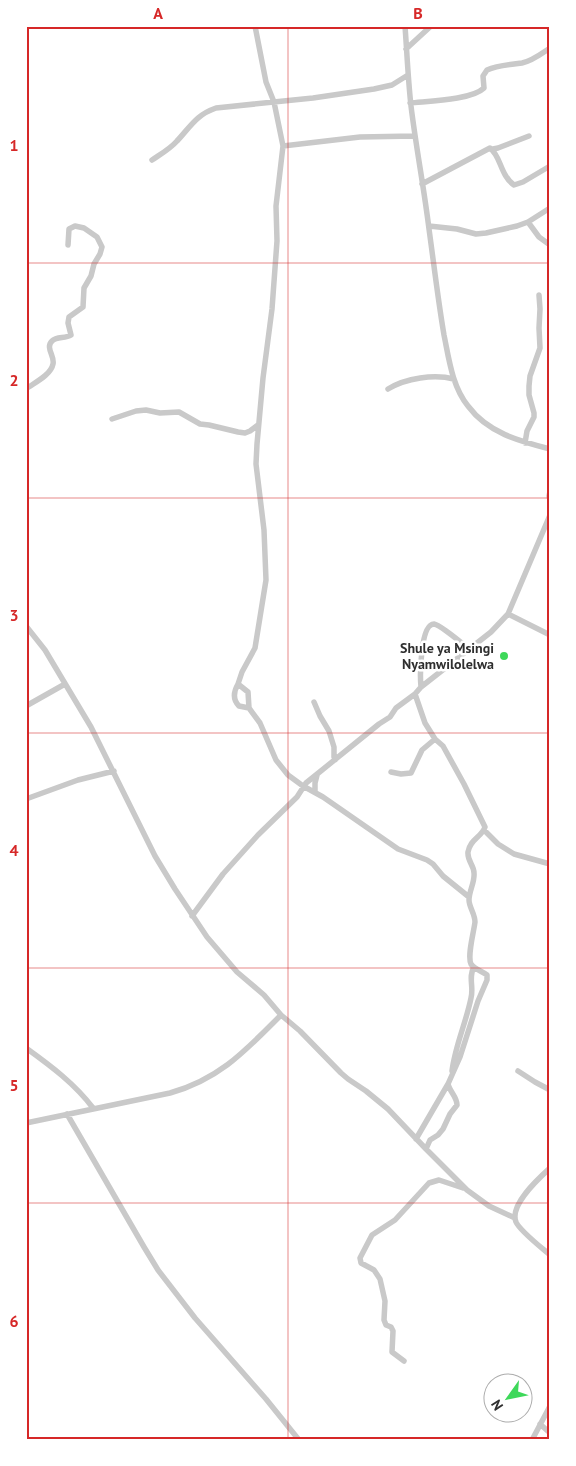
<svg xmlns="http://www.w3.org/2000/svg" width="576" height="1466" viewBox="0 0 576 1466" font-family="'PT Sans',sans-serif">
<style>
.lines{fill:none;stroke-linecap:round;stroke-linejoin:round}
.minor{stroke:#c9c9c9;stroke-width:5.5}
.grid{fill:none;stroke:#d62828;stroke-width:1;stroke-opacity:0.55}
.poi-dot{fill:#3ed85a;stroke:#fff;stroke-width:2}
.labels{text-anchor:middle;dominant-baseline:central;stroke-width:5;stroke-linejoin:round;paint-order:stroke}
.poi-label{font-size:14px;font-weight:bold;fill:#2f2f2f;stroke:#fff;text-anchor:end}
.neatline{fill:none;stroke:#d62828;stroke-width:2}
.grid-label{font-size:16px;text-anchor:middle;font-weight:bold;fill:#d62828}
</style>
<rect width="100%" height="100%" fill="#fff"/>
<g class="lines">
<path class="minor" d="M255 26 266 82 274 102 283 146 276 206 277 241 272 309 263 378 257 444 256 464 264 530 266 580 255 648 242 672 238 684 248 692 249 708 260 723 276 760 288 775 303 786 323 797 398 849 427 860 433 864 443 876 469 897
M405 26C407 53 408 79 411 106 416 147 424 188 429 229 434 265 438 300 444 335 449 359 452 386 468 406 488 433 519 441 550 449
M406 49 431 26
M410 103C428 101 472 100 484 88L483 76 487 70C498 65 509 65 522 63 532 61 541 54 550 48
M283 146 360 137 415 136
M493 149 498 148 529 136
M152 160C161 154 170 149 177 141 191 126 196 115 216 108L313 98 374 89 392 85 408 75
M422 184 490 148C501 156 500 175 514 185L523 182 550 166
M528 222 539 237 550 245
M429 226 457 229 476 234 486 233 517 226 528 222 550 208
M26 389C34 383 51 375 53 364 55 356 45 348 52 341 57 336 65 339 71 335L68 323 69 317 83 307 84 288 91 276 94 264 100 254 102 247 97 237 84 228 75 226 69 229 68 245
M388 389C406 378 434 374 454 379
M112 419 136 411 146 410 160 413 179 412 200 424 209 425 238 432 245 433 250 431 258 425
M525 443 527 431 534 417V413L529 395V386L530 376 540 348 539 328 540 309 539 295
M550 491 549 496 550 500
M508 614 550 635
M26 626 45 650 91 727 155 856 175 889 207 937 237 972 264 995 281 1015 300 1031 341 1073 348 1079 366 1091 388 1109 426 1149 467 1190 489 1206 515 1218
M238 684C234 691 232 699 239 706L249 708
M421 687C420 677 420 624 434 624 440 625 463 644 469 649
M415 694 425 723 435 739 443 746 464 784 485 827C482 837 470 839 468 852 467 861 474 865 474 873 475 882 469 891 469 900 469 907 475 914 475 922 474 931 467 956 471 964 474 969 482 971 487 975V980L478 1001 460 1057 448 1084C450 1092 457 1097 457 1105L450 1114 443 1129 438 1135 430 1140 426 1149
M314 702 320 716 329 731 334 747V757L335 760
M26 706 65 684
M391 772 401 774 411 773 422 750 435 739
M315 792V783L317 775
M26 799 78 780 114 771
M484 830 498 844 514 854 550 864
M192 916 223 874 258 835 297 797 306 783 379 724 390 717 396 708 415 694 421 687 491 632 508 614 550 515
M26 1048C51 1066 75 1084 93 1108
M452 1071C455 1046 466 1023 471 998 474 987 468 977 474 967
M518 1071 535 1082 550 1090
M67 1114 144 1247 158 1270 195 1318 266 1399 299 1440
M26 1123 170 1093C220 1079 246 1050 281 1015
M416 1139 448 1084
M550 1168C539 1178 509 1205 516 1222 520 1231 542 1248 550 1255
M404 1361 392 1352 393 1331 391 1327 386 1325 384 1320 385 1301 380 1279 374 1270 361 1263 360 1258 372 1235 395 1220 429 1183 439 1180 463 1188
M540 1424 550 1433
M532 1440 550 1406"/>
</g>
<path class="grid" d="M288 26V1440M26 263H550M26 498H550M26 733H550M26 968H550M26 1203H550"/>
<circle class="poi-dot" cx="504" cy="656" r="5"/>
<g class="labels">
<g class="poi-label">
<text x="494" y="648">Shule ya Msingi<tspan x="494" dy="16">Nyamwilolelwa</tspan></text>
</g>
</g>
<rect width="576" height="1466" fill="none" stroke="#ffffff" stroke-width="55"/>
<g transform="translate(508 1398) rotate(237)"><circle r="24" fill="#ffffff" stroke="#acacac"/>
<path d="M0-4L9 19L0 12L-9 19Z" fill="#3ed85a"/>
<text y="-8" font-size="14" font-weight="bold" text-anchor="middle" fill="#2f2f2f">N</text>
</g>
<rect x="28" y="28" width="520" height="1410" class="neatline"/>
<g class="grid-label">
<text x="158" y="19">A</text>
<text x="418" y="19">B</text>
<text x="14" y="151">1</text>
<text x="14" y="386">2</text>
<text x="14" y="621">3</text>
<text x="14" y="856">4</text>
<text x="14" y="1091">5</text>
<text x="14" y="1327">6</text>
</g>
</svg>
